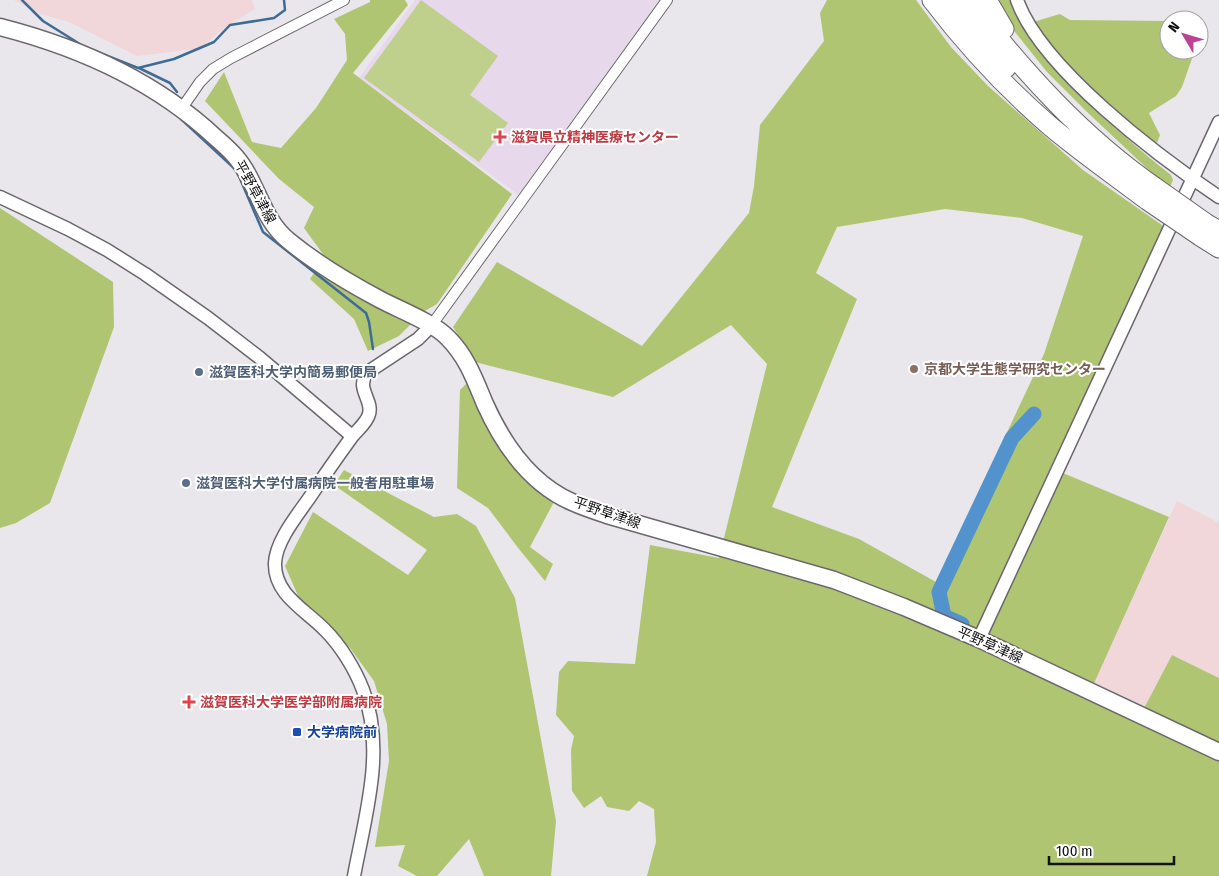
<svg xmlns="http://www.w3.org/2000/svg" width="1219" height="876" viewBox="0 0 1219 876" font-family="'Fira Sans Condensed','Noto Sans JP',sans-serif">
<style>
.industrial{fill:#f1d6da}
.medical{fill:#e7d8eb}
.green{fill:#bed08c}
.forest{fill:#b0c572;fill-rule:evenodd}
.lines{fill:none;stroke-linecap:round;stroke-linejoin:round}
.stream{stroke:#3f6c96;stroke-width:2.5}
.river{stroke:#5293ce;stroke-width:15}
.minor-casing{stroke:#6a676c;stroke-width:12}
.tertiary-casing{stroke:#6a676c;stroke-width:15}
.primary-casing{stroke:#6a676c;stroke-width:19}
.motorway-casing{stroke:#6a676c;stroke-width:21}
.minor{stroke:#fff;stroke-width:10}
.tertiary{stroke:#fff;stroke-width:12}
.primary{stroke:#fff;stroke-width:16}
.motorway{stroke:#fff;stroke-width:19}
.motorway-bridge-casing{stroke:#6a676c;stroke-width:21;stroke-linecap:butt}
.motorway-bridge{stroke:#fff;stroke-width:19}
.health-dot{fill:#e0444e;stroke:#fff;stroke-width:2}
.education-dot{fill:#8d6e63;stroke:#fff;stroke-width:2}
.service-dot{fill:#5c6f8a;stroke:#fff;stroke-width:2}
.transit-dot{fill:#1a4fb4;stroke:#fff;stroke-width:2}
.labels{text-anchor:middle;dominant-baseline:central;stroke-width:4;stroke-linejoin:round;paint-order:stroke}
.health-label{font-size:14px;font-weight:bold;fill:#be3a42;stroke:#fff;text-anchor:start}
.street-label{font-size:14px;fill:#121113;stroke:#fff}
.education-label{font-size:14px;font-weight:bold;fill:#785e54;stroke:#fff;text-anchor:start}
.service-label{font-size:14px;font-weight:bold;fill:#4e5e75;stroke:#fff;text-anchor:start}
.transit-label{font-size:14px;font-weight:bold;fill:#164399;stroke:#fff;text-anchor:start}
</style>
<rect width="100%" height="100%" fill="#e9e6ec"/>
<path class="industrial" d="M14 0H252L255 9 225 27 201 48 137 56 69 22 41 14Z
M1177 501 1219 523V678L1172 655 1141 714 1091 690Z"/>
<path class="medical" d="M415 0H659L519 195 359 78Z"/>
<path class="green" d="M421 0 498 56 470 95 508 123 479 162 364 78Z"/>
<path class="forest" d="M370 0H405L408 5 353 73 512 194 437 304 423 312 399 336 368 351 354 319 310 279 325 257 304 228 314 207 279 179 205 101 224 72 252 142 281 148 316 108 347 60 345 34 334 19 370 2Z
M827 0H916L951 47 988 86 1083 170 1169 230 1058 471 1169 517 1091 690 1141 714 1172 655 1219 678V876H647L656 842 654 809 639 801 629 811 607 807 601 796 584 808 572 791 571 750 574 736 556 715 559 672 568 661 635 664 650 545 719 558 767 364 731 325 613 397 475 362 453 327 497 262 642 346 749 213 754 186 760 125 824 41 820 13ZM945 209 1022 218 1083 236 1044 354 936 582 859 539 772 507 857 299 816 273 837 227Z
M997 0H1010C1023 36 1051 65 1077 91 1107 121 1138 149 1171 175L1173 180 1169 189 1086 111 1047 72 1015 32 998 8Z
M1060 14 1070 20 1169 21V50H1195L1182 87 1176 96 1149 113 1160 135 1157 143C1110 110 1067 68 1033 22Z
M0 208 113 282 114 327 50 503 16 523 0 528Z
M468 382 499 447 525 481 555 500 530 547 553 564 545 581 519 549 488 508 457 488 460 390Z
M344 470 434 517 457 514 476 526 515 598 556 821 551 876H484L469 839 437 876H417L398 866 405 845 375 847 389 761 387 724 374 681 350 648 299 598 285 566 313 512 408 575 427 550 334 485Z"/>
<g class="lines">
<path class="stream" d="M22 0 43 21 83 46
M90 49 138 68 174 59 214 42 230 25 274 18 285 10 284 0
M139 68 170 83 177 92
M181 119 235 169
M238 174 263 232 366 313 369 322 373 349"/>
<path class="river" d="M962 624 944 616 939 592 1012 438 1034 414"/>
<defs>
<path id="minor" d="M182 108 200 82 213 69 231 58 344 0
M431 326 667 0"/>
<path id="tertiary" d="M1017 0C1041 68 1159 157 1219 197
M0 197 68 229 107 250 145 274 208 318 260 358 352 436
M979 639 1219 122
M354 876C365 816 386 750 363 690 355 669 341 646 325 630 306 610 274 595 275 563 276 539 301 511 314 491 326 473 338 456 351 438 356 431 367 423 369 414 372 404 364 396 363 385 363 382 364 378 365 374L418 339 431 326"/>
<path id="primary" d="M0 27C78 47 155 81 215 137 222 143 229 149 235 156 258 182 261 219 289 241 317 264 349 283 381 300 400 310 434 323 448 338 467 357 475 380 485 404 503 444 531 484 572 502 583 507 595 511 607 515L834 580 904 607 979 639 1219 752"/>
<path id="motorway" d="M932 0C967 46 1006 88 1050 126 1081 152 1114 175 1147 200
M953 0 983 42 1006 68
M968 0C1022 70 1082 137 1156 188
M987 0 1004 29
M1207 224 1219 231
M1200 236 1219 248"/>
</defs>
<use href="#minor" class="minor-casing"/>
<use href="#tertiary" class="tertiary-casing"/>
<use href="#primary" class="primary-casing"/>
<use href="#motorway" class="motorway-casing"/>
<use href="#minor" class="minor"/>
<use href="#tertiary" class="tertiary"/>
<use href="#primary" class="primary"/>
<use href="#motorway" class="motorway"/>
<defs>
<path id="motorway-bridge" d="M1156 188 1207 224
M1147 200 1200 236"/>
</defs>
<use href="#motorway-bridge" class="motorway-bridge-casing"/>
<use href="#motorway-bridge" class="motorway-bridge"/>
</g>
<g class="health-dot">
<path d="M497.5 129.5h5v5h5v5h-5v5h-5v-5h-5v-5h5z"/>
<path d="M186.5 694.5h5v5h5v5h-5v5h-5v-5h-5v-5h5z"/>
</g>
<circle class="education-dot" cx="914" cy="369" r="5"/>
<g class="service-dot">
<circle cx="199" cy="372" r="5"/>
<circle cx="186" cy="483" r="5"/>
</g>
<rect class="transit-dot" x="292" y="727" width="10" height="10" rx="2.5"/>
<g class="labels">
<g class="health-label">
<text x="511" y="137">滋賀県立精神医療センター</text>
<text x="200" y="702">滋賀医科大学医学部附属病院</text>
</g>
<g class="street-label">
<text transform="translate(255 192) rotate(61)">平野草津線</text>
<text transform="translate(607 513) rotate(19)">平野草津線</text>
<text transform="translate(990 645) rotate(24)">平野草津線</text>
</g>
<g class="education-label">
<text x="924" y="369">京都大学生態学研究センター</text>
</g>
<g class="service-label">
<text x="209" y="372">滋賀医科大学内簡易郵便局</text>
<text x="196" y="483">滋賀医科大学付属病院一般者用駐車場</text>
</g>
<g class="transit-label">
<text x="307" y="732">大学病院前</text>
</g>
</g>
<g transform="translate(1184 35) rotate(308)"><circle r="24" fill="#ffffff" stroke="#a0a0a1"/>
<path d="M0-4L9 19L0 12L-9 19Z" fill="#bc4294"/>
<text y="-8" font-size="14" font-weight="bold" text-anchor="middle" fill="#121113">N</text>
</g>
<path d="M1049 856v8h125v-8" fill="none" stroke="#121113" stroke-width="2.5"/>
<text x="1056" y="856" font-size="15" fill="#121113" stroke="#ffffff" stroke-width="4" paint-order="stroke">100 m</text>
</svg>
